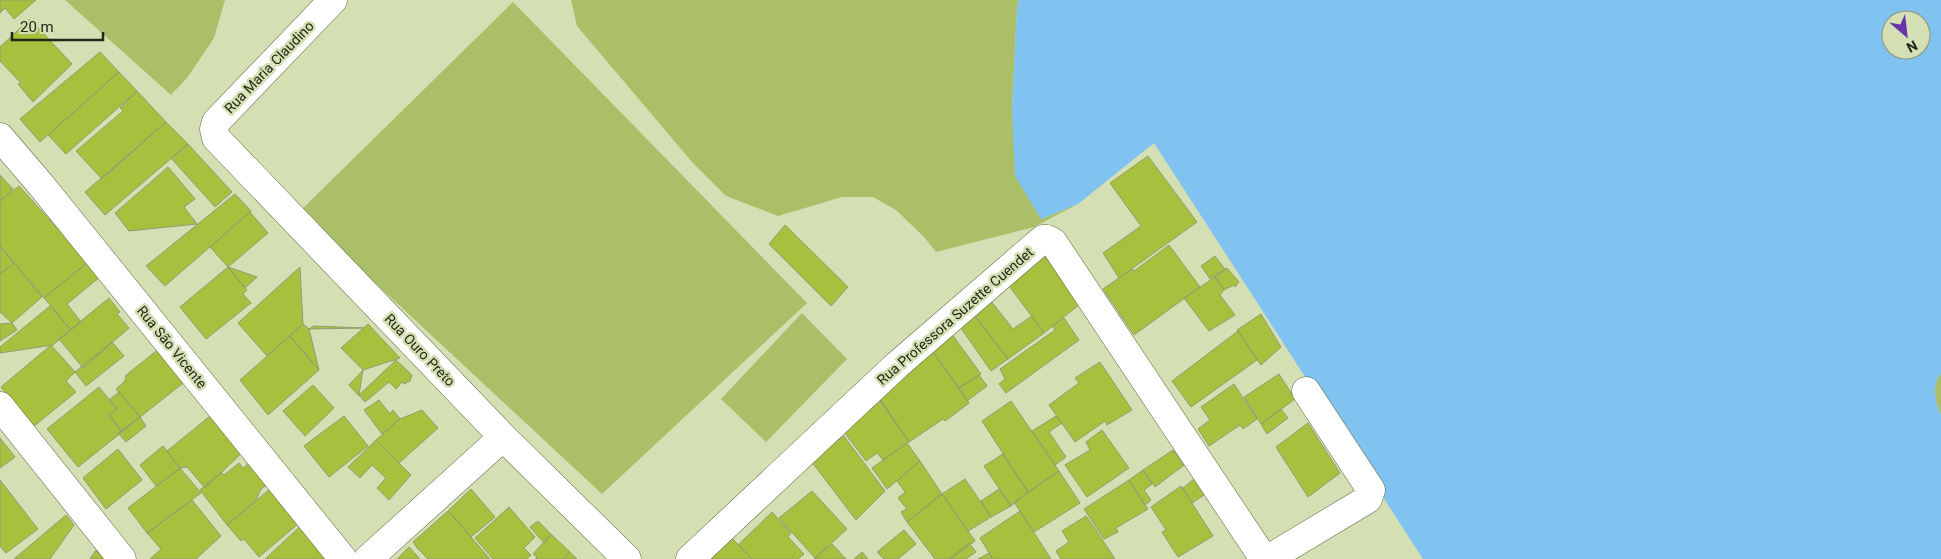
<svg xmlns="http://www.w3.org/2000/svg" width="1941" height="559" viewBox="0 0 1941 559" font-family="Roboto,sans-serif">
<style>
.green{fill:#abbf69}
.water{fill:#80c2f0;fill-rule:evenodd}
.building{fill:#a7c13e;stroke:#919c72}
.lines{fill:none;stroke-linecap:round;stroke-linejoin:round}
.minor-casing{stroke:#5e6840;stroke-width:29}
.minor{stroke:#fff;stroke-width:28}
.labels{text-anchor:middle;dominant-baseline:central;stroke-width:5;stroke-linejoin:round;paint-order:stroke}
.street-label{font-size:14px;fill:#232716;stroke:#d4dfb3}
</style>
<rect width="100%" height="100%" fill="#d4dfb3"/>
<path class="green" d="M65 0H225L214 38 187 78 171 95Z
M571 0H1019L1017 8 1012 109 1041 219 1078 204 1034 227 936 252 924 237 896 210 873 197H842L778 216 726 196 692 162 577 26Z
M513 2 807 303 602 494 299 212Z
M802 313 847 359 766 442 721 399Z
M1941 373V415C1935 401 1931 387 1941 373Z"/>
<path class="water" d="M1019 0H1941V373C1931 387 1935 400 1941 415V559H1423L1154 143 1078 204 1041 219 1015 176 1012 109 1017 8ZM1891 20H1921V50H1891Z"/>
<path class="building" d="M0 0H36L14 19 5 8 0 13Z
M30 19 72 64 33 102 18 84 21 83 0 61V47Z
M100 52 119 72 40 142 20 119Z
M119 72 137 91 66 154 48 135Z
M137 91 166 122 102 179 76 151 123 111 120 108Z
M166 122 188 144 105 215 85 192Z
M188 144 232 192 215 207 171 158Z
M1148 156 1197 222 1119 278 1103 253 1141 226 1110 183Z
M168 167 195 199 184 207 197 224 129 231 115 213Z
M0 175 13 189 0 201Z
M19 186 88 262 44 298 0 246V201Z
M235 194 251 211 165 286 146 266Z
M250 212 268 233 228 267 210 247Z
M785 225 848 287 831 306 769 244Z
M1169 245 1200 287 1134 335 1103 289 1132 269 1134 271Z
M0 246 14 263 0 274Z
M1042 252 1080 304 1044 333 1007 283Z
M1215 256 1225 269 1210 279 1201 266Z
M88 262 100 277 67 304 81 322 71 330 44 298Z
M14 263 42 297 12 323 0 312V274Z
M228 267 247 290 243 294 251 303 206 339 180 307Z
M228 267 257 277 245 288Z
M300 267 303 324 267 356 238 323Z
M1227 268 1239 282 1235 287 1234 285 1224 290 1215 277Z
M1215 277 1224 290 1220 295 1235 315 1209 331 1184 298Z
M109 298 120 312 117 314 129 328 83 368 59 339Z
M990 300 1013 329 1032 316 1044 333 1008 359 972 312Z
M50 306 71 330 53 345 0 353V347Z
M972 312 1008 359 991 371 958 324Z
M1261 314 1281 347 1261 365 1237 330Z
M1064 318 1079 340 1006 393 999 384 1005 379 1000 369 1055 330 1052 326Z
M12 323 17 330 0 341V324Z
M303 324 309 329 319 370 290 336Z
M368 324 400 358 363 370 341 348Z
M314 326 364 328 309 329Z
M1238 331 1257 360 1191 407 1172 381Z
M951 333 981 374 959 388 931 349Z
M290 336 319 370 268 415 240 380Z
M112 342 124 356 86 386 75 372Z
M51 345 75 372 66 381 76 392 33 427 1 387Z
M160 348 187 380 140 417 116 389 124 382 126 378 125 376Z
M931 349 969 403 945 421 943 419 909 442 879 399Z
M396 360 412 375 410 381 404 384 402 382 396 389 389 382 365 402 359 395Z
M1100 362 1132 410 1107 425 1105 421 1075 442 1049 405 1079 383 1075 378Z
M363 370 359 395H358L349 385Z
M1279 374 1295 399 1261 424 1244 397Z
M979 375 987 386 967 401 959 388Z
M1234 384 1257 419 1243 429 1240 425 1209 446 1198 429 1210 420 1201 407Z
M313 385 334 408 305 436 283 411Z
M99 387 117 409 109 415 122 432 78 467 47 429Z
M119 392 140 417 122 432 109 415 117 409 109 400Z
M379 400 390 414 393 410 400 419 382 434 364 410Z
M881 400 909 442 883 460 877 453 866 461 844 432Z
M1011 401 1059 471 1028 492 982 421Z
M1281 409 1288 418 1267 434 1261 424Z
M422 410 438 428 399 463 376 440 400 419Z
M215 412 246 449 205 488 187 467 180 468 167 451Z
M344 416 368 446 329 477 304 446Z
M1056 416 1062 423 1049 432 1066 457 1055 465 1032 431Z
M140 417 146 426 126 442 118 433Z
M1308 423 1340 473 1308 497 1276 447Z
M1102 430 1129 468 1087 497 1065 465 1090 450 1086 442Z
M844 436 885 491 856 520 811 461Z
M0 438 15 457 0 468Z
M376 440 411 475 389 500 377 488 386 478 372 465 360 478 348 467Z
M907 443 920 461 887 489 872 468Z
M163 446 180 468 156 486 140 465Z
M118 449 142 480 106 509 83 478Z
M1173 450 1184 465 1155 487 1143 470Z
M1003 454 1028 492 1011 506 984 466Z
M255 459 273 481 261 489 256 500 227 525 200 490 221 472 224 475 239 463 243 468Z
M920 461 942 494 907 522 901 512 907 509 898 498 905 492 897 481Z
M180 468 201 493 147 533 128 508Z
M1143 470 1152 484 1144 490 1151 500 1145 505 1129 480Z
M1059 471 1080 503 1034 532 1014 502Z
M965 479 991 517 968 531 942 494Z
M1194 479 1204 495 1192 503 1183 488Z
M0 480 38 529 6 553 0 546Z
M1129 480 1148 509 1116 528 1118 532 1104 539 1084 509Z
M276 484 305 518 259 557 244 539 241 541 227 525Z
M1181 486 1213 536 1178 557 1162 532 1166 530 1151 507Z
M471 489 495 517 471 537 448 511Z
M999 489 1011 506 991 517 981 501Z
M812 491 847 529 815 558 779 518Z
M942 494 975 541 950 559H935L907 522Z
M192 500 221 536 196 559H150L161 549 147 533Z
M509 507 535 537 524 548 531 555 527 559H493L475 538Z
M448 511 453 516 490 559H428L417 548 413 542Z
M1020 511 1051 559H993L980 538Z
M772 512 791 533 788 537 804 554 798 559H752L738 545Z
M66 515 74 525 50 559H14Z
M1086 516 1096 530 1115 559H1061L1056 551 1069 542 1062 531Z
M307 520 332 559H265Z
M538 521 551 534 544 543 530 527Z
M904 530 916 544 898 559H884L877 552Z
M551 534 570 552 563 559H535L537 557 533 554Z
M732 538 752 559H709Z
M969 543 976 552 966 559H949Z
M832 544 846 559H814Z
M409 547 420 559H397Z
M96 550 104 559H90Z
M570 552 577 559H563Z
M862 552 868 559H854Z
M989 553 992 559H978Z"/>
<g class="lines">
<defs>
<path id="minor" d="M333 0 216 122 214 129 216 138 503 437 627 559
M0 137 41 185 343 559
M0 406 122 559
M368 559 503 437
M690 559 897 365 1043 239H1047L1053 242 1264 559
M1268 559 1368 499 1371 490 1306 391"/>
</defs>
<use href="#minor" class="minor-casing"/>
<use href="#minor" class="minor"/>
</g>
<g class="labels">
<g class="street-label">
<text transform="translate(269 67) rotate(-46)">Rua Maria Claudino</text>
<text transform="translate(955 316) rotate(-41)">Rua Professora Suzette Cuendet</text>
<text transform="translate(172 347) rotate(51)">Rua São Vicente</text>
<text transform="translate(420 350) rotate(46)">Rua Ouro Preto</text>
</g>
</g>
<g transform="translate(1906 35) rotate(152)"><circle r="24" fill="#d4dfb3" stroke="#8d9574"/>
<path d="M0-4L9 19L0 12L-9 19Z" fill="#6a35ac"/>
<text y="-8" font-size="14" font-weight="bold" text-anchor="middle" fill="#232716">N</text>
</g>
<path d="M12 32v8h91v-8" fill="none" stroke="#232716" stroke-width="2.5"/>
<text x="20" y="32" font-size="15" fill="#232716" stroke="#d4dfb3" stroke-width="4" paint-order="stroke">20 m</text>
</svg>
